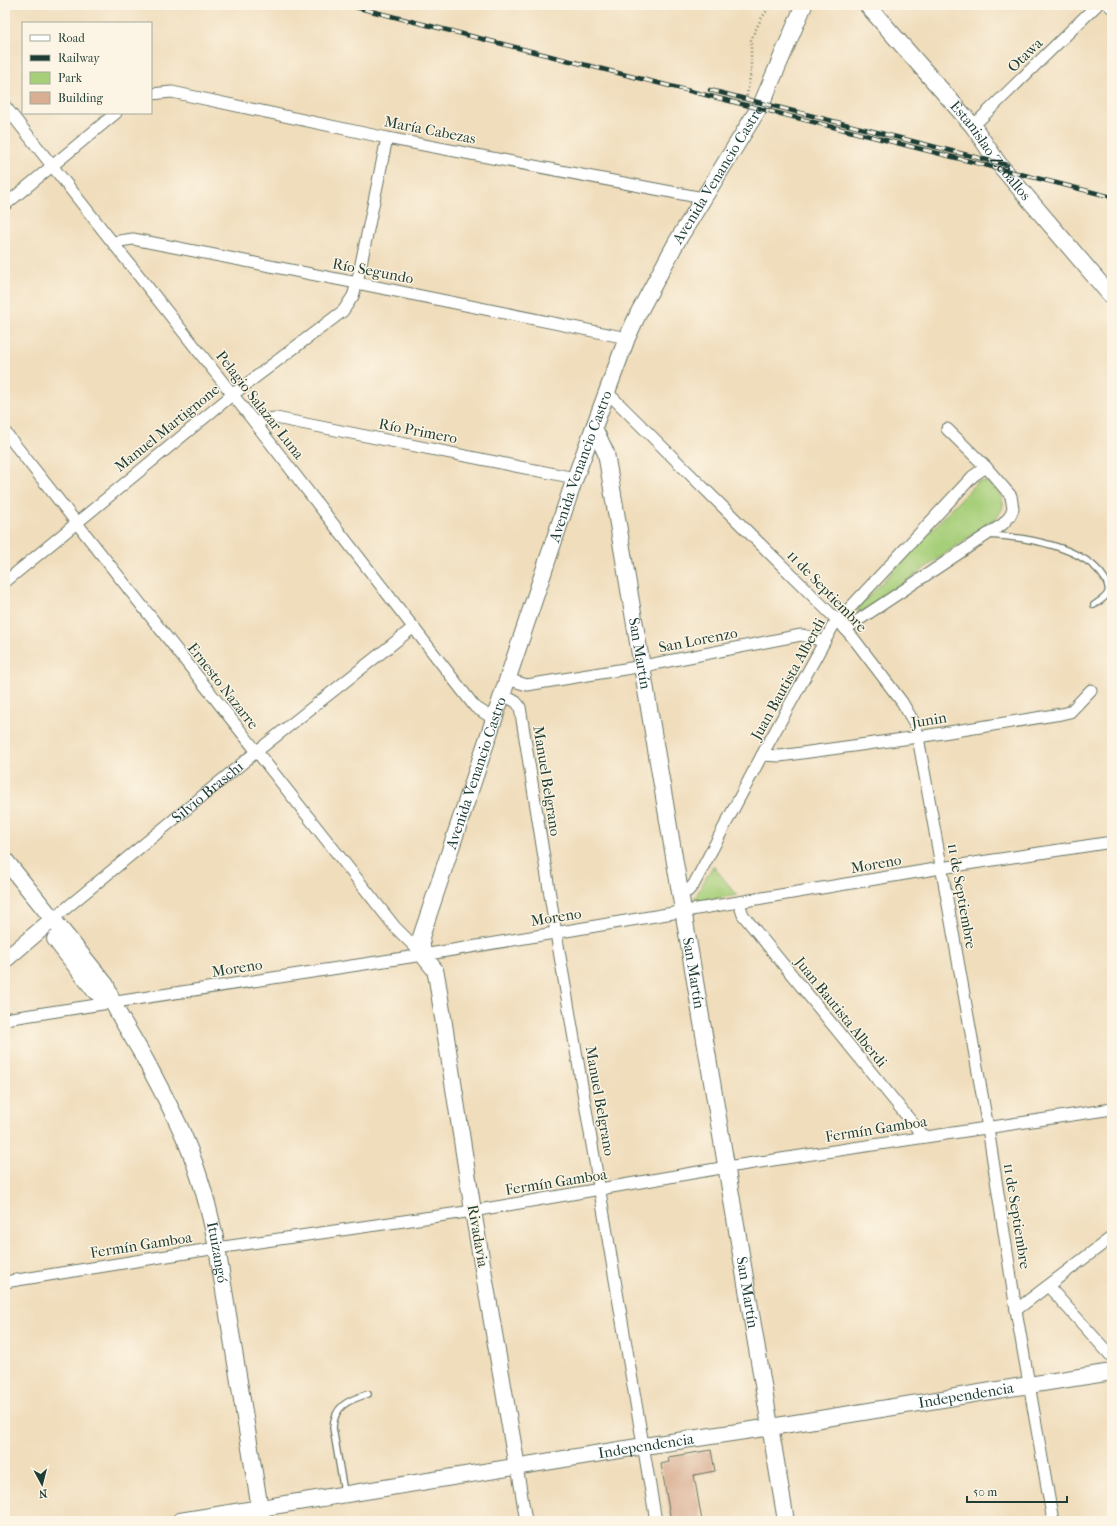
<svg xmlns="http://www.w3.org/2000/svg" width="1117" height="1526" viewBox="0 0 1117 1526" font-family="'IM FELL French Canon',serif">
<style>
.green{fill:#a7cf7a;stroke:#638657}
.building{fill:#d9ae93}
.lines{fill:none;stroke-linecap:round;stroke-linejoin:round}
.lane-casing{stroke:#687564;stroke-width:8}
.street-casing{stroke:#687564;stroke-width:13}
.secondary-casing{stroke:#687564;stroke-width:18}
.path{stroke:#687564;stroke-width:2.5;stroke-dasharray:1 3;stroke-linecap:butt}
.lane{stroke:#fff;stroke-width:5.5}
.street{stroke:#fff;stroke-width:11}
.secondary{stroke:#fff;stroke-width:16}
.rail-casing{stroke:#1f3d34;stroke-width:4.5}
.rail{stroke:#fcf5e5;stroke-width:3;stroke-dasharray:9;stroke-linecap:butt}
.labels{text-anchor:middle;dominant-baseline:central;stroke-width:3;stroke-linejoin:round;paint-order:stroke}
.street-label{font-size:15px;fill:#1f3d34;stroke:#fcf5e5}
</style>
<rect width="100%" height="100%" fill="#fcf5e5"/>
<filter id="ink" filterUnits="userSpaceOnUse"><feTurbulence type="fractalNoise" baseFrequency=".025" numOctaves="2"/><feDisplacementMap in="SourceGraphic" scale="8" xChannelSelector="R" yChannelSelector="G"/><feConvolveMatrix kernelMatrix="1 2 1 2 8 2 1 2 1" color-interpolation-filters="sRGB"/></filter>
<filter id="wash" filterUnits="userSpaceOnUse"><feTurbulence type="fractalNoise" baseFrequency=".012" numOctaves="4" result="noise"/><feDisplacementMap in="SourceGraphic" scale="16" xChannelSelector="R" yChannelSelector="G"/><feGaussianBlur stdDeviation="0.9" result="paint"/><feColorMatrix in="noise" values="0 0 0 0 0 0 0 0 0 0 0 0 0 0 0 0 0 1.4 0 .05"/><feComposite in="paint" operator="in"/></filter>
<g filter="url(#wash)">
<rect width="100%" height="100%" fill="#f0ddbc"/>
<path class="green" d="M977 482C980 482 984 481 986 482 994 485 1004 497 1003 505 1003 510 998 515 995 519L863 611 858 612V608Z
M713 866 737 895 692 903Z"/>
<g id="blocks">
<path class="building" d="M711 1450 715 1471 694 1475 702 1521H671L661 1464 669 1462 668 1457Z"/>
</g>
</g>
<g filter="url(#ink)">
<use href="#blocks" fill-opacity="0" stroke="#687564" stroke-width="1"/>
<g class="lines">
<defs>
<path id="lane" d="M988 535C1024 537 1085 546 1105 579 1113 594 1106 597 1094 605
M344 1492 333 1428C334 1406 348 1400 368 1394"/>
<g id="street">
<path d="M1109 5 1112 8"/>
<path d="M151 94 172 92 387 138 703 198"/>
<path d="M5 106 255 423 475 707 494 719"/>
<path d="M973 126 1097 5"/>
<path d="M5 205 116 113"/>
<path d="M113 242 133 239 357 283 627 338"/>
<path d="M607 392 843 626 854 639 902 702 916 726 988 1128 1016 1310 1053 1521"/>
<path d="M255 423 266 419 276 418 575 478"/>
<path d="M5 432 395 927 423 955"/>
<path d="M5 582 232 395 343 311 353 296 357 283 387 138"/>
<path d="M845 629 1003 524 1010 516 1013 509 1011 496 986 467 947 429"/>
<path d="M507 679 527 685 643 666 801 635 811 637 823 642"/>
<path d="M502 694 516 702 520 707 556 933 656 1521"/>
<path d="M762 755 780 756 918 737 1061 714 1070 712 1091 690"/>
<path d="M681 893 688 891 694 884 762 755 833 626 973 476 986 467"/>
<path d="M739 903 743 915 924 1137"/>
<path id="s1" d="M53 919 256 752 414 627"/>
<path d="M5 1019 423 955 941 868 1112 842"/>
<path d="M5 1282 217 1248 473 1211 727 1167 1112 1109"/>
<path d="M1049 1287 1112 1357"/>
<path d="M1016 1310 1112 1237"/>
<path d="M517 1467 526 1521"/>
</g>
<g id="secondary">
<path id="s2" d="M867 5 973 126 998 163 1112 297"/>
<path id="s3" d="M594 428 606 453 786 1521"/>
<path id="s4" d="M5 860 106 985C115 1013 133 1036 147 1063 160 1088 174 1113 185 1139 200 1174 210 1211 217 1248L262 1521"/>
<path d="M55 939 95 991 112 1003"/>
<path d="M5 960 53 919"/>
<path id="s5" d="M517 1467 473 1211 437 979 435 970 423 955 421 937 575 478 627 338 639 312 676 243 762 103 804 5"/>
<path id="s6" d="M180 1521 644 1446 771 1427 1029 1385 1112 1372"/>
</g>
</defs>
<use href="#lane" class="lane-casing"/>
<use href="#street" class="street-casing"/>
<use href="#secondary" class="secondary-casing"/>
<path class="path" d="M746 100 751 71V39L761 19 771 5"/>
<use href="#lane" class="lane"/>
<use href="#street" class="street"/>
<use href="#secondary" class="secondary"/>
<defs>
<path id="rail" d="M347 5 1112 197
M710 90 1007 165"/>
</defs>
<use href="#rail" class="rail-casing"/>
<use href="#rail" class="rail"/>
</g>
</g>
<g class="labels">
<g class="street-label">
<text transform="translate(1025 55) rotate(-44)">Otawa</text>
<text transform="translate(430 130) rotate(11)">María Cabezas</text>
<text stroke="none"><textPath href="#s2" startOffset="191">Estanislao Zeballos</textPath></text>
<text stroke="none"><textPath href="#s5" startOffset="1362">Avenida Venancio Castro</textPath></text>
<text transform="translate(373 271) rotate(11)">Río Segundo</text>
<text transform="translate(260 405) rotate(52)">Pelagio Salazar Luna</text>
<text transform="translate(167 428) rotate(-39)">Manuel Martignone</text>
<text transform="translate(418 431) rotate(11)">Río Primero</text>
<text stroke="none"><textPath href="#s5" startOffset="1038">Avenida Venancio Castro</textPath></text>
<text transform="translate(827 591) rotate(46)">11 de Septiembre</text>
<text transform="translate(698 640) rotate(-11)">San Lorenzo</text>
<text stroke="none"><textPath href="#s3" startOffset="231">San Martín</textPath></text>
<text transform="translate(788 679) rotate(-61)">Juan Bautista Alberdi</text>
<text transform="translate(223 686) rotate(52)">Ernesto Nazarre</text>
<text transform="translate(929 720) rotate(-9)">Junin</text>
<text stroke="none"><textPath href="#s5" startOffset="714">Avenida Venancio Castro</textPath></text>
<text transform="translate(547 781) rotate(81)">Manuel Belgrano</text>
<text stroke="none"><textPath href="#s1" startOffset="200">Silvio Braschi</textPath></text>
<text transform="translate(876 864) rotate(-10)">Moreno</text>
<text transform="translate(962 896) rotate(80)">11 de Septiembre</text>
<text transform="translate(556 917) rotate(-9)">Moreno</text>
<text transform="translate(237 968) rotate(-9)">Moreno</text>
<text stroke="none"><textPath href="#s3" startOffset="555">San Martín</textPath></text>
<text transform="translate(841 1012) rotate(51)">Juan Bautista Alberdi</text>
<text transform="translate(600 1101) rotate(80)">Manuel Belgrano</text>
<text transform="translate(876 1129) rotate(-9)">Fermín Gamboa</text>
<text transform="translate(556 1182) rotate(-9)">Fermín Gamboa</text>
<text transform="translate(1017 1216) rotate(81)">11 de Septiembre</text>
<text transform="translate(478 1236) rotate(80)">Rivadavia</text>
<text transform="translate(141 1245) rotate(-9)">Fermín Gamboa</text>
<text stroke="none"><textPath href="#s4" startOffset="452">Ituizangó</textPath></text>
<text stroke="none"><textPath href="#s3" startOffset="879">San Martín</textPath></text>
<text stroke="none"><textPath href="#s6" startOffset="796">Independencia</textPath></text>
<text stroke="none"><textPath href="#s6" startOffset="472">Independencia</textPath></text>
</g>
</g>
<rect width="1117" height="1526" fill="none" stroke="#fcf5e5" stroke-width="20"/>
<rect x="22" y="22" width="130" height="92" fill="#fcf5e5" stroke="#a4ab9e"/>
<rect x="30" y="35" width="20" height="6" fill="#ffffff" stroke="#a4ab9e"/>
<text x="58" y="42" font-size="12" fill="#1f3d34">Road</text>
<rect x="30" y="55" width="20" height="6" fill="#1f3d34" stroke="#a4ab9e"/>
<text x="58" y="62" font-size="12" fill="#1f3d34">Railway</text>
<rect x="30" y="72" width="20" height="12" fill="#a7cf7a" stroke="#a4ab9e"/>
<text x="58" y="82" font-size="12" fill="#1f3d34">Park</text>
<rect x="30" y="92" width="20" height="12" fill="#d9ae93" stroke="#a4ab9e"/>
<text x="58" y="102" font-size="12" fill="#1f3d34">Building</text>
<g transform="translate(42 1484) rotate(173)" stroke="#fcf5e5" stroke-width="3" paint-order="stroke">
<path d="M0-3L7 15L0 10L-7 15Z" fill="#1f3d34"/>
<text y="-6" font-size="11" font-weight="bold" text-anchor="middle" fill="#1f3d34">N</text>
</g>
<path d="M967 1496v6h100v-6" fill="none" stroke="#1f3d34" stroke-width="2"/>
<text x="973" y="1496" font-size="12" fill="#1f3d34" stroke="#fcf5e5" stroke-width="3" paint-order="stroke">50 m</text>
</svg>
